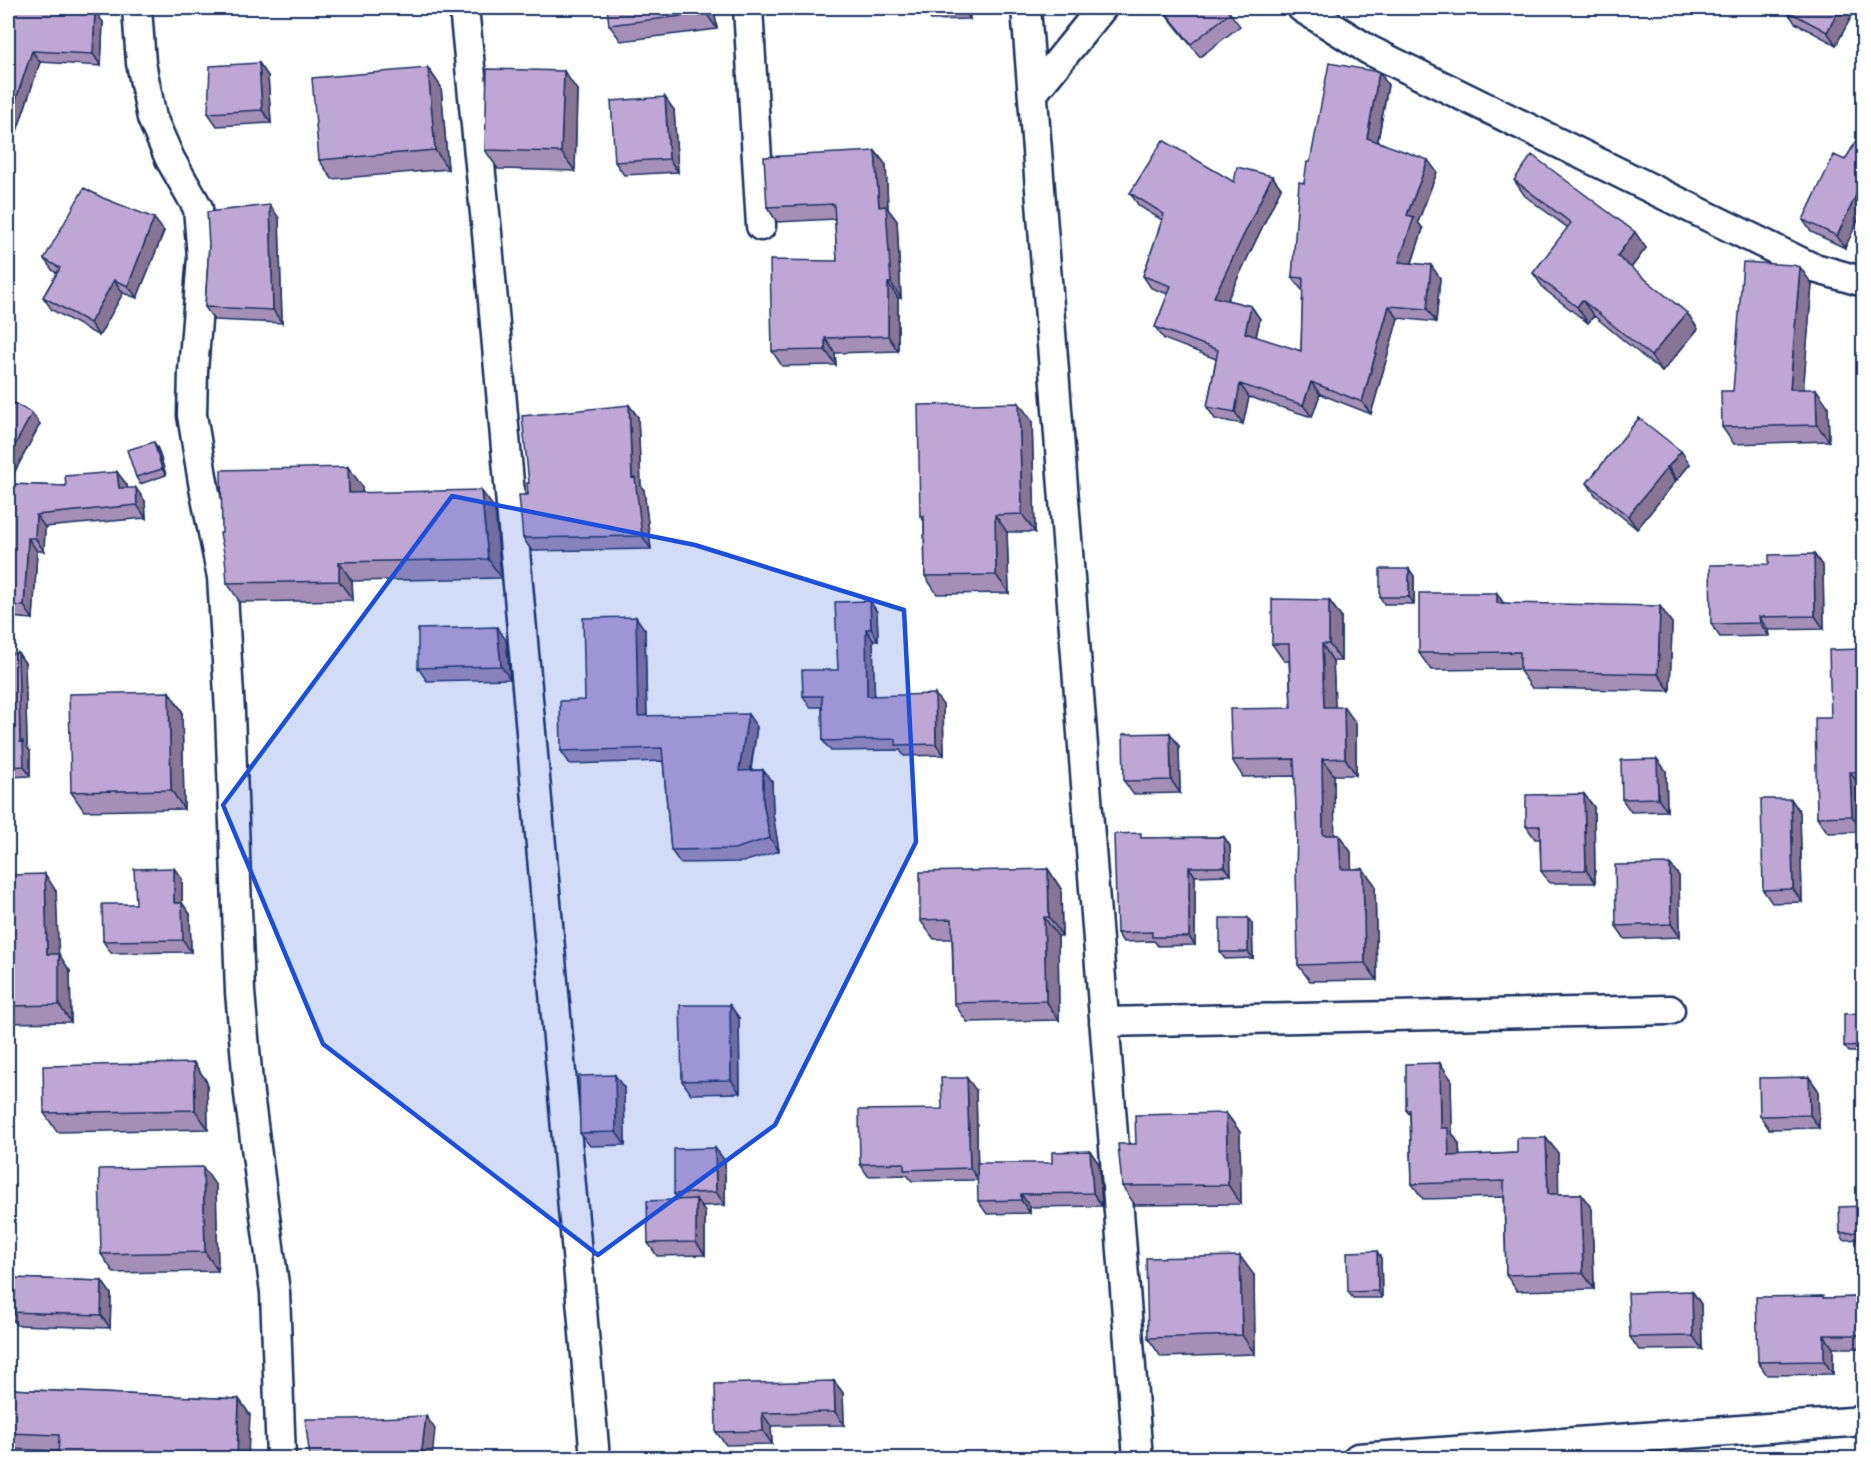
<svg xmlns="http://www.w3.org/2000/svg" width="1871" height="1466" viewBox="0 0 1871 1466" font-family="Mynerve,sans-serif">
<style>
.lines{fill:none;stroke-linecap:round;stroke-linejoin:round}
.street-casing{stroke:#1b2f5e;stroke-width:33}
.street{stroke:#fff;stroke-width:28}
.wall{fill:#a490b7;stroke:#1b2f5e;stroke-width:1.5}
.shaded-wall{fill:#867595;stroke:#1b2f5e;stroke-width:1.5}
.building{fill:#bfa7d5;stroke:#1b2f5e;stroke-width:1.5}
.marked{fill:#1d4ed8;fill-opacity:0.2;stroke:#1d4ed8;stroke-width:4.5;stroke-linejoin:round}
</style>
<rect width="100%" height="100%" fill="#fff"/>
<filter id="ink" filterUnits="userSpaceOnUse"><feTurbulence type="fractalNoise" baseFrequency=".0167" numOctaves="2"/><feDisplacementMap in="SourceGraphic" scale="12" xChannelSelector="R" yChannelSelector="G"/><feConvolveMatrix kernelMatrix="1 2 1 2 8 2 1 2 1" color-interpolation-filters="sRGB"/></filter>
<g filter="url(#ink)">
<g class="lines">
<defs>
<path id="street" d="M137 8 141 63 152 118 170 159 198 208 202 257 193 371 192 415 204 488 222 577 230 712 240 992 249 1094 275 1292 281 1458
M464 8 487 233 595 1458
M748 8 761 226
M1026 8 1138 1458
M1302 8 1369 50 1811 267 1864 282
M1033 93 1102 8
M1104 1022 1670 1010
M1358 1458 1864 1421"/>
</defs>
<use href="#street" class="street-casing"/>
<use href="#street" class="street"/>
</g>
<path class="wall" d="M8 8H54L103 22 101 66 40 62 16 134 8 131Z
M184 8H219V12L188 14Z
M714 8 717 29 621 41 609 25Z
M922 8H996V9L969 10 970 19 931 20Z
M1161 8H1226L1240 26 1200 57Z
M1788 8H1856L1836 45 1795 23 1786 10Z
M259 63 268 76 271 123 217 126 208 113Z
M428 68 441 87 448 169 332 179 319 160Z
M1379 72 1388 85 1378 141 1437 172 1418 222 1423 229 1412 263 1440 278 1436 322 1398 318 1371 414 1320 394 1312 417 1249 397 1243 424 1215 419 1207 407 1216 359 1164 339 1155 327 1168 294 1151 288 1143 276 1162 220 1139 206 1130 193 1234 182 1272 176 1281 188 1227 300 1251 306 1260 319 1256 337 1301 351 1303 290 1301 289 1292 277 1304 183 1310 162Z
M577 90 575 171 498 169 485 150Z
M674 110 678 172 624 175 615 162Z
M875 151 886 165 888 209 897 221 901 298H898V351L835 353 836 365 782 366 772 351 837 261 835 219 777 222 767 207Z
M1845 160V248L1811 232 1803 220Z
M1514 180 1646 248 1631 268 1687 313 1698 329 1662 372 1594 316 1588 323 1544 289 1533 273 1568 228 1525 196Z
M279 218 282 323 214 320 205 307 209 245Z
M164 231 137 298 123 293 99 336 52 310 43 297 57 273 53 271 44 259Z
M1812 284 1803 389 1828 406 1829 441 1734 444 1722 427 1733 391Z
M8 400 40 424 14 473 8 469Z
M629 405 638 417 641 486 644 490 651 549 532 551 523 538 529 483Z
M1639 418 1690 464 1677 480H1675V482L1637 529 1596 496 1587 483Z
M1032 421 1035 532H1007L1009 593 937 594 925 576 924 521 920 516Z
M154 442 158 449 166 475 140 484 136 477Z
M117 472 127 485V488L145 501 146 518 45 527 44 551H37L33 619 8 617V484L66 486Z
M362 486V492L495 509 501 578 352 581 353 600 240 602 227 583Z
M1814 554 1823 567 1824 629 1768 630 1769 636 1720 637 1711 624 1769 564Z
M1409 569 1414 576V604H1384L1380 597Z
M1329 600 1341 617V661H1333L1335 707 1356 723V775H1334V835H1339L1351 852V869H1363L1375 885 1377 980 1310 981 1298 965 1297 836 1295 776 1243 777 1232 760 1291 708 1289 661H1284L1272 644Z
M870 601 877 612 878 640H873L874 696 943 705 944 755 904 756 900 750 831 751 823 741 822 707H810L803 696 838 670Z
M1503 603 1672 623 1670 691 1532 688 1520 671V669L1431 670 1419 653Z
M645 630 647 716 757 727 751 770H763L772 782 773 814 779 851 743 862 680 863 671 850 663 761 570 764 561 751 585 700Z
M506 640 510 679 427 681 418 668Z
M1863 649V788H1862L1863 832 1828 833 1817 817 1831 718Z
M18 653 25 663 27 747 30 751V776L8 777V654Z
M169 692 182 711 184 809 84 811 71 792Z
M1179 746 1180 793 1133 794 1124 781Z
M1657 759 1666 771 1667 811 1631 812 1622 799Z
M1584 794 1594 807 1595 883H1550L1541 871 1540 839H1535L1526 826Z
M1791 799 1800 812 1802 902 1772 903 1763 890Z
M1224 837 1230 846 1231 875 1195 876V945L1158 946 1154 941 1123 942 1117 933 1144 838Z
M1670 864 1679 876 1680 937 1625 939 1616 926Z
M1048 869 1061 889 1062 936H1058L1059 1020 967 1022 954 1003 952 939H934L920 920Z
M8 875 56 891 58 954 70 971 71 1022 8 1023Z
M182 879V903L190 914 191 952 111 953 103 941 136 904Z
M1248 918 1252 924 1253 958 1225 959 1220 952Z
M730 1005 739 1018 740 1093 691 1094 682 1081Z
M1863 1013V1052H1849L1844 1046Z
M194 1063 207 1082 208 1129 57 1132 44 1113Z
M1809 1077 1818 1090 1819 1128 1769 1129 1760 1116Z
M1451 1079 1452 1133 1459 1144 1460 1156 1517 1153 1546 1138 1558 1153V1194H1581L1592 1209 1594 1289 1517 1291 1506 1275 1504 1197 1423 1199 1412 1184 1410 1115 1406 1110Z
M624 1088 625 1145 590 1146 580 1133Z
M976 1090 978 1180 912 1181 907 1175 868 1176 860 1164 942 1109Z
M1226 1113 1240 1132 1241 1204 1135 1205 1122 1186Z
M715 1148 725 1161V1205L700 1206 705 1212V1255L657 1256 648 1243 679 1200 674 1194Z
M1090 1151 1099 1164 1102 1206 1030 1207V1213L987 1214 978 1201 1052 1163Z
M216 1186 218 1271 114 1273 101 1254Z
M1863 1206V1239L1844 1240 1840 1233Z
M1377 1251 1381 1258 1382 1298H1353L1348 1292Z
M1254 1275 1255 1354 1161 1357 1148 1338Z
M8 1278 102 1281 111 1294 110 1328 16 1325 8 1313Z
M1692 1291 1701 1304 1702 1349 1639 1350 1630 1337Z
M1863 1297V1348H1833V1374L1767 1375 1758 1362 1824 1298Z
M834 1381 843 1393 844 1425 771 1426 772 1444 726 1445 716 1432Z
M8 1389 239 1399 250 1415 58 1451 8 1449Z"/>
<path class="shaded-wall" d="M705 8H714L717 29 706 13Z
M962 8H968L969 10 970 19Z
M1840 8H1856L1836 45 1827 32Z
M95 11 103 22 101 66 93 54Z
M32 51 40 62 16 134 8 123Z
M259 63 268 76 271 123 262 110Z
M428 68 441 87 448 169 435 150Z
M564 71 577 90 575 171 561 152Z
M1379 72 1388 85 1376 150 1367 138Z
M665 97 674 110 678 172 669 159Z
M875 151 886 165 888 209 897 221 901 298 891 283 879 207Z
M1428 160 1437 172 1418 222 1423 229 1408 274 1399 262 1407 215Z
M1272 176 1281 188 1223 309 1214 297Z
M1863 180V210L1845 248 1837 236Z
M270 205 279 218 282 323 273 310Z
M154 218 164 231 137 298 128 286Z
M1635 232 1646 248 1628 272 1617 256Z
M1431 265 1440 278 1436 322 1427 309Z
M1800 267 1812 284 1802 406 1790 389Z
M114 280 123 293 99 336 90 323Z
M888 283 898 298V351L888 336Z
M1582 300 1594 316 1588 323 1577 307Z
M1251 306 1260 319 1254 345 1245 333Z
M1389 306 1398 318 1371 414 1362 402Z
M1687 313 1698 329 1662 372 1651 356Z
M825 338 835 353 836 365 825 350Z
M1311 382 1320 394 1312 417 1303 405Z
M1240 384 1249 397 1243 424 1235 412Z
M1816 389 1828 406 1829 441 1817 425Z
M1019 403 1032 421 1035 532 1022 514Z
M629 405 638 417 641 486 644 490 651 549 642 536 632 478Z
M32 413 40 424 14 473 8 464V458Z
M154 442 158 449 166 475 162 469Z
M1681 451 1690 464 1677 480 1668 467Z
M348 467 362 486V512L349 493Z
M1666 467 1675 480V482L1637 529 1628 516Z
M117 472 127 485 128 501 119 488Z
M136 488 145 501 146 518 137 505Z
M481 490 495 509 501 578 488 559Z
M36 515 45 527 44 551 35 538Z
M995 515 1007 532 1009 593 996 575Z
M28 538 37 551 33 619 24 606Z
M1814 554 1823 567 1824 629 1815 616Z
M339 562 352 581 353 600 339 581Z
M1409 569 1414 576V604L1409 597Z
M1497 593 1508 610 1497 603Z
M1329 600 1341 617V661L1329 644Z
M870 601 877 612 878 640 871 629Z
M1660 606 1672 623 1670 691 1658 674Z
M636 617 645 630 647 729 638 716Z
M1759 617 1768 630 1769 636 1760 623Z
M497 627 506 640 510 679 501 666Z
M866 629 873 640 875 707 867 696Z
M1322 644 1333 661 1336 724 1324 707Z
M18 653 25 663 27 747 30 751V776L24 766 20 742Z
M169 692 182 711 184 809 171 790Z
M935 694 943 705 944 755 936 744Z
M1344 707 1356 723V775L1345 758Z
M748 714 757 727 748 784 739 771Z
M1170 733 1179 746 1180 793 1171 780Z
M1322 759 1334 775 1335 852 1323 835Z
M1657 759 1666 771 1667 811 1658 798Z
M763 770 772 782 773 814 779 851 770 838 763 802Z
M1850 772 1862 788 1863 832 1852 816Z
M1584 794 1594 807 1595 883 1586 870Z
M1791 799 1800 812 1802 902 1793 889Z
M1339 835 1351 852 1352 886 1341 869Z
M1224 837 1230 846 1231 875 1225 867Z
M1670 864 1679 876 1680 937 1671 924Z
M1189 867 1195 876V945L1189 937Z
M174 868 182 879V903L190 914 191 952 183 940 174 903Z
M1048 869 1061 889 1062 936 1049 917Z
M1363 869 1375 885 1377 980 1365 963Z
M45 874 56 891 59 960V954L70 971 71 1022 59 1005 47 954Z
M1044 917 1058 936 1059 1020 1046 1001Z
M1248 918 1252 924 1253 958 1248 952Z
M730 1005 739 1018 740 1093 731 1080Z
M194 1063 207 1082 208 1129 195 1110Z
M1440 1063 1451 1079 1452 1133 1459 1144 1460 1172 1449 1156 1441 1128Z
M615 1075 624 1088 625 1145 616 1132Z
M1809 1077 1818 1090 1819 1128 1810 1115Z
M967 1078 976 1090 978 1180 970 1168Z
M1226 1113 1240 1132 1241 1204 1228 1185Z
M1546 1138 1558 1153 1559 1210 1548 1194Z
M715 1148 725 1161V1205L716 1192Z
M1090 1151 1099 1164 1102 1206 1093 1193Z
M203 1167 216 1186 218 1271 205 1252Z
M1021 1194 1030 1207V1213L1021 1200Z
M1581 1194 1592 1209 1594 1289 1583 1273Z
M696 1199 705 1212V1255L696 1242Z
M1377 1251 1381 1258 1382 1298 1378 1291Z
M1240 1256 1254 1275 1255 1354 1242 1335Z
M102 1281 111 1294 110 1328 101 1315Z
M1692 1291 1701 1304 1702 1349 1693 1336Z
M1824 1335 1833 1348V1374L1824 1361Z
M834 1381 843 1393 844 1425 835 1412Z
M239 1399 250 1415 248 1458H237Z
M762 1413 771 1426 772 1444 763 1431Z
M426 1416 435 1429 432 1458H421Z"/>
<path class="building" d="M8 8H46L95 11 93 54 32 51 8 123Z
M607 8H705L706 13 609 25Z
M1162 8H1226L1230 13 1191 44Z
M1788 8H1840L1827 32 1786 10Z
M259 63 262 110 208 113 210 66Z
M1329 63 1379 72 1367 138 1428 160 1407 215 1414 217 1399 262 1431 265 1427 309 1389 306 1362 402 1311 382 1303 405 1240 384 1235 412 1207 407 1218 350 1155 327 1171 286 1143 276 1164 214 1130 193 1163 140 1234 182 1237 167 1272 176 1214 297 1251 306 1245 333 1301 351 1303 278 1292 277 1299 182 1304 183 1307 162H1310Z
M428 68 435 150 319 160 312 78Z
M487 69 564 71 561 152 485 150Z
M665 97 669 159 615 162 611 101Z
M1863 129V180L1837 236 1803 220 1834 155 1845 160Z
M875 151 879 207 886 206 891 283H888V336L825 338V350L772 351 770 260 837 261 834 204 767 207 764 157Z
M1532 155 1635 232 1617 256 1687 313 1651 356 1582 300 1577 307 1533 273 1571 223 1514 180Z
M84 188 103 198 154 218 128 286 114 280 90 323 43 297 60 268 44 259Z
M270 205 273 310 205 307 209 245 207 212Z
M1743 262 1793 265 1800 267 1790 389H1816L1817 425 1722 427 1721 391H1733Z
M8 400 32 413 8 458Z
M1019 403 1022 514 995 515 996 575 925 576 924 516H920L918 405Z
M629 405 632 478 635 477 642 536 523 538 519 495H528L527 483H529L522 416Z
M1639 418 1681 451 1668 467H1666V469L1628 516 1587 483Z
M154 442 162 469 136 477 127 450Z
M348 467 349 493 481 490 488 559 339 562V581L227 583 225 557 220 533H222L221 470Z
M117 472 119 488H136L137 505 36 515 35 538H28L24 606 8 605V484L66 486 65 476Z
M1814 554 1815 616 1759 617 1760 623 1711 624 1710 565 1769 564V555Z
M1380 569H1409V597H1380Z
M1419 593H1497V603L1660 606 1658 674 1520 671V652L1419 653Z
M1272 599 1329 600V644H1322L1324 707H1344L1345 758 1322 759 1323 835H1339L1341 869H1363L1365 963 1298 965 1296 870 1297 836 1294 759 1232 760 1230 709 1291 708 1289 644H1272Z
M870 601 871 629H866L867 696 935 694 936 744 896 745V739L823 741 822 696H803L802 670H838L835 602Z
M636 617 638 716 748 714 739 771 763 770V802L770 838 734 849 671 850 662 748 561 751 560 701 585 700 583 618Z
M497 627 501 666 418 668V629Z
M1863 649V772H1850L1852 816 1817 817 1815 718H1831L1829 650Z
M18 653 20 742 23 741 24 766 8 767V654Z
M169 692 171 790 71 792 69 694Z
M1170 733 1171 780 1124 781 1123 734Z
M1657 759 1658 798 1622 799 1621 760Z
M1584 794 1586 870 1541 871 1540 826H1526V795Z
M1761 799H1791L1793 889 1763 890Z
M1141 833V838L1224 837 1225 867H1189V937H1152V932L1117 933 1114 834Z
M1670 864 1671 924 1616 926 1615 865Z
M174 868V903H182L183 940 103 941 102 904H136L134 869Z
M1048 869 1049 917H1044L1046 1001 954 1003 952 919 920 920V872Z
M45 874 47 954H59V1005L8 1006V875Z
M1220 918H1248V952H1220Z
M680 1005H730L731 1080 682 1081Z
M1863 1013V1045L1844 1046V1014Z
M194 1063 195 1110 44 1113 43 1066Z
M1440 1063 1441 1128H1448L1449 1156 1517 1153V1138H1546L1548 1194H1581L1583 1273 1506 1275 1504 1181 1412 1184 1410 1110H1406V1064Z
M615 1075 616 1132 580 1133 579 1076Z
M1809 1077 1810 1115 1760 1116 1759 1078Z
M941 1078H967L970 1168 904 1170V1163L860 1164 859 1110 942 1109Z
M1226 1113 1228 1185 1122 1186 1118 1144H1136L1135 1115Z
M715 1148 716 1192 674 1194V1149Z
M1090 1151 1093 1193 1021 1194V1200L978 1201 977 1163H1052V1152Z
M203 1167 205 1252 101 1254 99 1169Z
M696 1199V1242L648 1243 647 1201Z
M1863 1206V1232L1840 1233 1839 1207Z
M1377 1251 1378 1291 1348 1292 1347 1252Z
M1240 1256 1242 1335 1148 1338 1146 1258Z
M8 1278 102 1281 101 1315 8 1312Z
M1692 1291 1693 1336 1630 1337 1628 1293Z
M1823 1296V1298L1863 1297V1335H1824V1361L1758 1362 1756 1297Z
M834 1381 835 1412 762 1413 763 1431 716 1432 715 1384Z
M8 1389 239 1399 237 1458H58L59 1435 8 1433Z
M426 1416 421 1458H310L305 1419H351Z
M1322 1457V1458H1284Z"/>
</g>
<path class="marked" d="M452 496 695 545 904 610 916 842 775 1125 598 1255 323 1044 223 805Z"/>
<rect width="1871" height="1466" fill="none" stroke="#fff" stroke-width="30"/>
<rect x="15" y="15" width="1841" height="1436" fill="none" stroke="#1b2f5e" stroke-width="2" filter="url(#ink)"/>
</svg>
